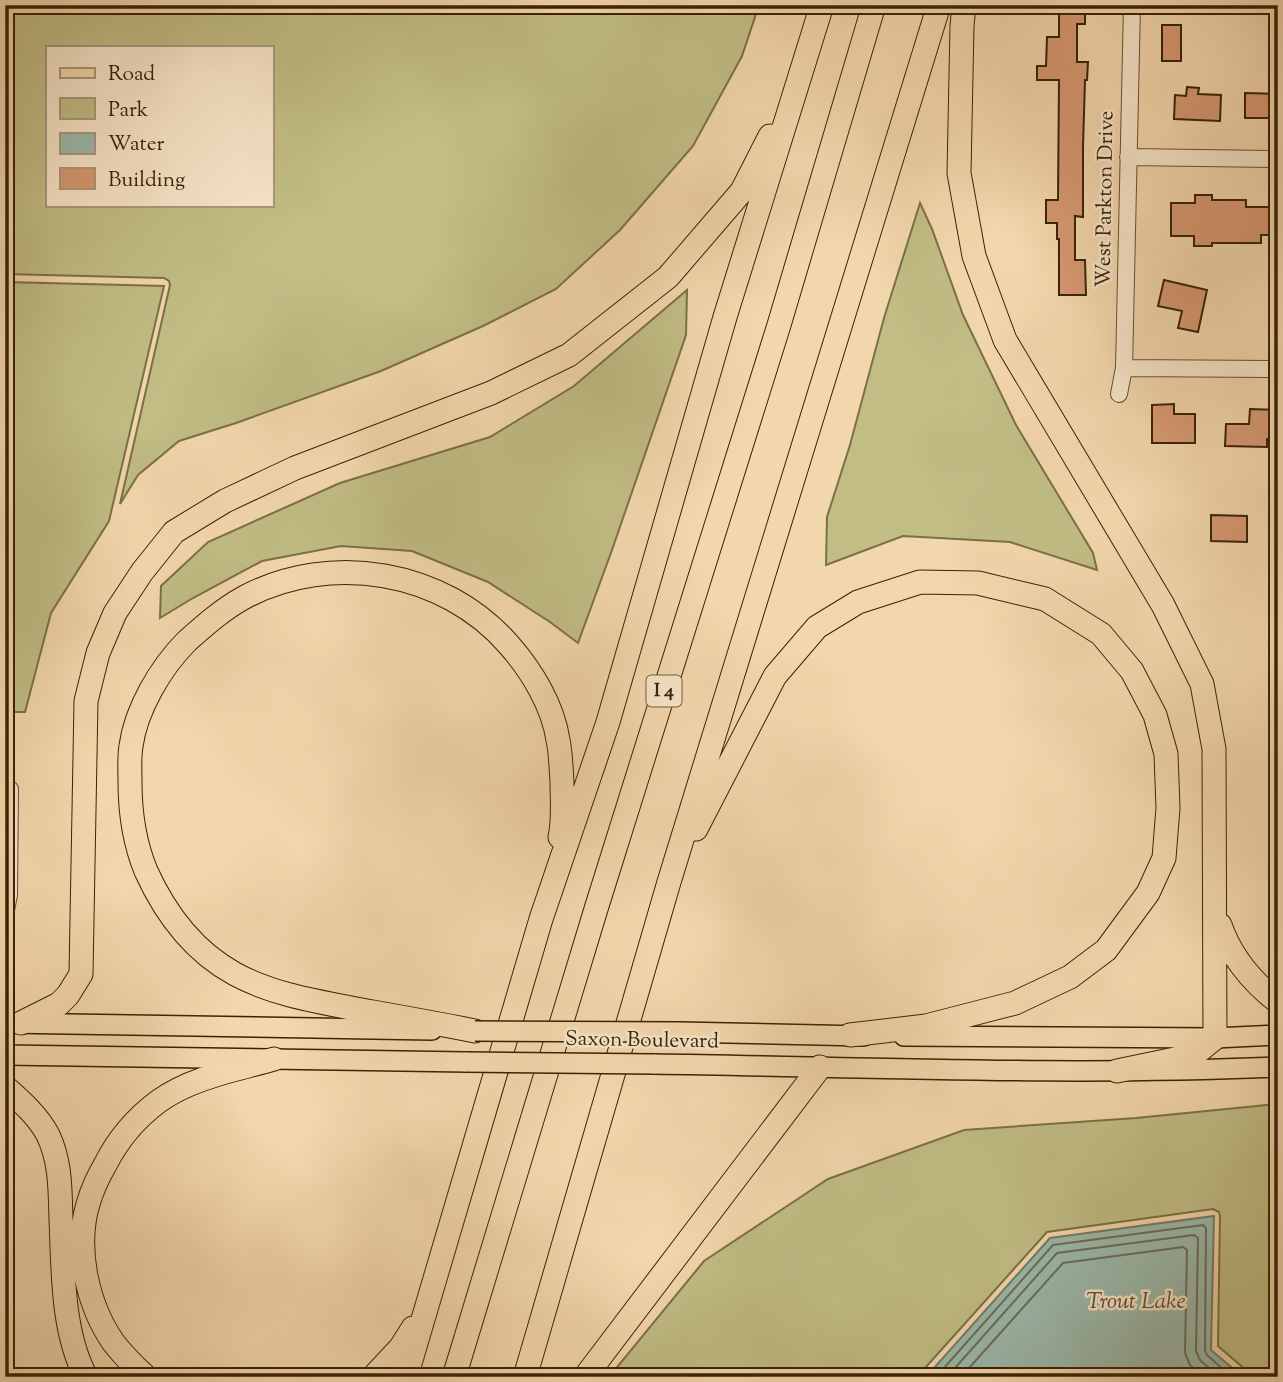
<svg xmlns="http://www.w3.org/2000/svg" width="1283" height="1382" viewBox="0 0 1283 1382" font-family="'Sorts Mill Goudy',serif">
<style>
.green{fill:#c1bd85;stroke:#7c7046;stroke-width:2;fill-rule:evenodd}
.water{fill:#9bb9ab;stroke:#737d69;stroke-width:2}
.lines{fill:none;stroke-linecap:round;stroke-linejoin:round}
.shore{stroke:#6a6e59;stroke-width:2}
.building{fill:#d69871;stroke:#382207;stroke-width:2}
.minor-casing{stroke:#674f30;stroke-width:18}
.major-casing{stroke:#382207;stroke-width:22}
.highway-casing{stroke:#382207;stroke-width:25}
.minor{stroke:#f7e5c9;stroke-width:16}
.major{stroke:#f3d7ac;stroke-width:19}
.highway{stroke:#f3d7ac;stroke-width:23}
.major-bridge-casing{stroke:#382207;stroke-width:22;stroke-linecap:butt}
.major-bridge{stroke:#f3d7ac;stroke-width:19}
.labels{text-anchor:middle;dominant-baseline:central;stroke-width:5;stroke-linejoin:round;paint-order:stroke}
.shield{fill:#f7e5c9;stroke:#715c41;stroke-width:2}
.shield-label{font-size:19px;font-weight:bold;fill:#382207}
.street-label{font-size:21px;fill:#382207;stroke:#f7e5c9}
.water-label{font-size:23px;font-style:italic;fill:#564f38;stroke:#f7e5c9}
</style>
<rect width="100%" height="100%" fill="#f3d7ac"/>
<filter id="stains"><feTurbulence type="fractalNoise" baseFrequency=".00286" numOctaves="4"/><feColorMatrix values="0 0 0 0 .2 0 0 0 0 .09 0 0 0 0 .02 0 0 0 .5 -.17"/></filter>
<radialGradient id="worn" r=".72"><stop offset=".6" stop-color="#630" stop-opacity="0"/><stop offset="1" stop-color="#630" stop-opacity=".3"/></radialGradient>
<path class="green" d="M5 5H759L742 56 693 146 620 230 556 289 483 326 381 371 236 423 179 441 138 475 120 504 170 285 169 281 164 278 5 274ZM271 47V205H47V47Z
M920 203 932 229 963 315 1016 425 1093 553 1097 570 1010 542 903 536 826 565 827 517 850 445 884 318Z
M5 282 164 286 109 521 51 613 25 712H5Z
M687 290 686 335 612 550 578 643 550 622 488 582 412 551 341 546 262 561 193 598 160 618 161 586 208 542 340 483 490 437 574 386Z
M1278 1104V1377H1254L1218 1346 1220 1216 1219 1212 1213 1209 1047 1232 917 1377H609L704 1261 828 1179 964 1130 1136 1118Z"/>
<path class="water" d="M1214 1216 1211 1350 1243 1377H926L1050 1238Z"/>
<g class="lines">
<path class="shore" d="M936 1377 1053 1245 1203 1225 1206 1228 1205 1351 1207 1355 1232 1377
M947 1377 1057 1253 1194 1235 1198 1238 1196 1351 1200 1360 1219 1377
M961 1377 1063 1263 1183 1247 1187 1250 1185 1353 1190 1365 1203 1377"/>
</g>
<path class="building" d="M1059 5H1085V24H1077V62H1088L1087 80H1085L1083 146V217L1075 216V260H1085L1086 295H1059V239H1057V223H1046V200H1058L1059 80H1037V66H1046L1047 37H1059Z
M1162 25H1181V61H1162Z
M1187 87 1199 88 1198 94 1221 95 1220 121 1174 119 1175 95 1186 96Z
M1245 93 1278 94V118H1245Z
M1195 195H1212V200H1246V207H1272V235H1261V243H1212V246H1194V236H1171V203H1195Z
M1164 280 1207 290 1198 332 1178 328 1182 311 1158 306Z
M1174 404V414H1195V443H1152V405Z
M1250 409 1278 410V440L1267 439V447L1225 446 1226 424H1249Z
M1211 515 1247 516V542L1211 541Z"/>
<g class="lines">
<defs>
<path id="minor" d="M1128 157 1278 159
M1124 368 1278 369
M1119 394 1124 368 1132 5
M5 915 9 895 10 789"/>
<path id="major" d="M5 1023 432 1030
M679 1032 864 1036
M904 1036 1215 1038 1278 1035
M5 1055 466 1062
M654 1064C862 1067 1070 1076 1278 1067"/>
<path id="highway" d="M964 5 962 26 959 173 974 256 1005 340 1163 605 1202 684 1214 749 1215 1038 1200 1050 1175 1059 1117 1071
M696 829 775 676 817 627 858 602 920 582 978 583 1045 599 1101 634 1132 671 1155 715 1166 754 1168 808 1164 858 1148 893 1106 950 1070 977 1015 1003 926 1026 850 1035
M1220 925C1231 957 1251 981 1278 1002
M21 1023 59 1004 68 995 81 974 86 701 98 653 115 613 142 572 174 532 225 501 295 468 491 393 569 355 668 277 742 191 770 136
M475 1031C435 1023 395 1016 356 1009 314 1001 272 994 235 974 193 951 165 913 146 871 134 842 130 813 130 782 130 771 129 758 131 746 136 709 161 667 187 641 205 625 223 609 245 597 331 552 444 570 509 645 532 671 553 706 558 740 561 754 561 769 562 782 562 800 564 819 560 837
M5 1087C21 1101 38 1116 48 1135 61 1162 60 1191 61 1219 63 1270 62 1332 86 1377
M146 1377C134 1366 123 1355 113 1342 87 1304 75 1248 88 1204 92 1190 98 1177 105 1165 118 1139 136 1118 159 1101 193 1077 236 1070 274 1059
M373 1377 401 1347 413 1328
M406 1377 541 919 608 722 725 317 822 5
M454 1377 596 909 779 325 874 5
M525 1377 669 882 939 5
M585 1377 820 1067"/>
</defs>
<use href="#minor" class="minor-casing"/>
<use href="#major" class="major-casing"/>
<use href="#highway" class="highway-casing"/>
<use href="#minor" class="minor"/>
<use href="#major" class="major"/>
<use href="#highway" class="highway"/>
<defs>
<path id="major-bridge" d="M475 1031 679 1032
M466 1062 654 1064"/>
</defs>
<use href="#major-bridge" class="major-bridge-casing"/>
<use href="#major-bridge" class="major-bridge"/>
</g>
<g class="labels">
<rect class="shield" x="646.5" y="675.5" width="35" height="31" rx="5"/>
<g class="shield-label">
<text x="664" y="691">I 4</text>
</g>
<g class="street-label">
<text transform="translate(1106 199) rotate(-89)">West Parkton Drive</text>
<text transform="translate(642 1041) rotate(1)">Saxon Boulevard</text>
</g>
<g class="water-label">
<text x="1136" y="1302">Trout Lake</text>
</g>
</g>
<rect width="1283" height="1382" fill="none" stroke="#f3d7ac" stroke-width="28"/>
<rect x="7" y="7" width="1269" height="1368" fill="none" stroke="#382207" stroke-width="3.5"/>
<rect x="14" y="14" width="1255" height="1354" fill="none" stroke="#382207" stroke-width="2"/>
<rect x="46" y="46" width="228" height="161" fill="#f7e5c9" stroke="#ab977b" stroke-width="2"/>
<rect x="60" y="68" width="35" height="10" fill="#f3d7ac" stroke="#ab977b" stroke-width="2"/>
<text x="108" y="80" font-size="21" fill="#382207">Road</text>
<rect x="60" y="98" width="35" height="21" fill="#c1bd85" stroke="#ab977b" stroke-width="2"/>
<text x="108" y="116" font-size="21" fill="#382207">Park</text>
<rect x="60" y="133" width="35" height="21" fill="#9bb9ab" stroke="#ab977b" stroke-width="2"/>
<text x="108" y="150" font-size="21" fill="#382207">Water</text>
<rect x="60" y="168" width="35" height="21" fill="#d69871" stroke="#ab977b" stroke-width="2"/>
<text x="108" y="186" font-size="21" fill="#382207">Building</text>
<rect width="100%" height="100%" filter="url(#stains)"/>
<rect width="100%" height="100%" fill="url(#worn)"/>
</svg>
